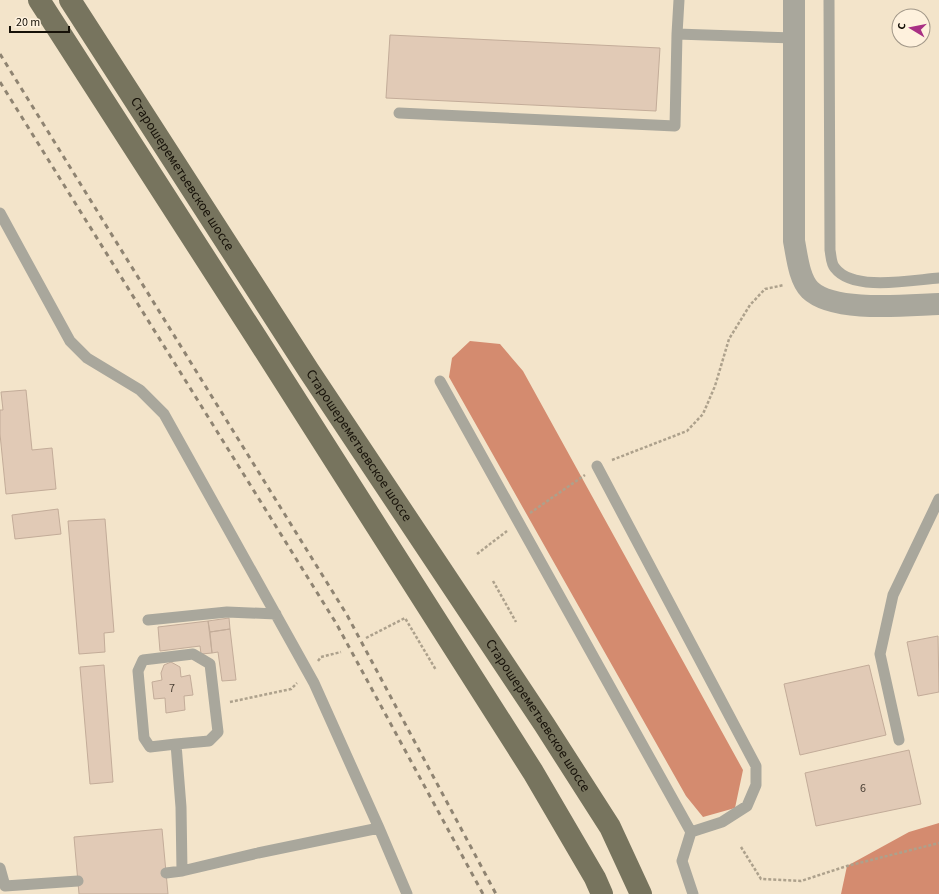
<svg xmlns="http://www.w3.org/2000/svg" width="939" height="894" viewBox="0 0 939 894" font-family="'Source Sans 3',sans-serif">
<style>
.forest{fill:#d48b6f}
.building{fill:#e1cab6;stroke:#c3ac99}
.lines{fill:none;stroke-linecap:round;stroke-linejoin:round}
.path{stroke:#ada18c;stroke-width:2.5;stroke-dasharray:3 2;stroke-linecap:butt}
.service{stroke:#a9a79c;stroke-width:11}
.minor{stroke:#a9a79c;stroke-width:22}
.primary{stroke:#77745e;stroke-width:22}
.rail{stroke:#8f8472;stroke-width:3;stroke-dasharray:5 5;stroke-linecap:butt}
.labels{text-anchor:middle;dominant-baseline:central;stroke-width:3.5;stroke-linejoin:round;paint-order:stroke}
.number-label{font-size:12px;fill:#493f34}
.street-label{font-size:14px;fill:#161108;stroke:#fef1dd}
</style>
<rect width="100%" height="100%" fill="#f3e4ca"/>
<path class="forest" d="M470 341 500 344 523 371 743 770 735 808 703 817 686 796 449 377 452 358Z
M939 823V894H841L847 866 909 832Z"/>
<path class="building" d="M390 35 660 48 656 111 386 98Z
M26 390 32 450 52 448 56 489 6 494 0 434V410H3L1 392Z
M58 509 61 534 15 539 12 515Z
M105 519 114 632 104 633 105 652 79 654 68 521Z
M229 618 230 629 210 632 208 621Z
M208 621 212 653 201 654 200 646 160 651 158 627Z
M230 629 236 680 222 681 218 652 212 653 210 632Z
M938 636 939 692 918 696 907 642Z
M171 662 180 667 181 677 190 675 193 695 184 696 185 710 166 713 165 698 154 699 152 682 162 680 161 673 164 665Z
M104 665 113 782 90 784 80 667Z
M869 665 886 735 800 755 784 684Z
M909 750 921 804 816 826 805 773Z
M162 829 168 894H79L74 837Z"/>
<g class="lines">
<path class="path" d="M612 460 687 431 703 414 715 386 729 339 750 305 765 289 784 285
M530 513 585 475
M477 554 507 531
M493 581 516 622
M366 638 405 618 436 670
M318 661 321 657 341 652
M230 702 291 689 297 683
M741 847 761 879 801 881 847 866 939 843"/>
<path class="service" d="M679 0 677 34 794 38
M829 0 830 250C831 255 831 264 835 268 853 292 912 280 939 278
M399 113 675 126 677 34
M0 213 70 341 87 358 140 390 164 414 314 683 379 828 407 894
M440 381 691 832
M597 466 756 766V785L747 806 722 822 691 832 682 861 693 894
M148 620 227 612 276 614
M899 740 880 654 893 595 939 499
M176 744 209 741 218 732 210 664 193 654 143 660 138 671 144 738 150 747 176 744 181 807 182 871 258 853 379 828
M0 868 5 886 78 881
M166 873 182 871"/>
<path class="minor" d="M794 0V241C797 256 799 279 810 290 834 313 907 305 939 304"/>
<g class="primary">
<path d="M39 0 256 337 533 772 595 878 602 894"/>
<path id="s1" d="M70 0 309 371 544 724 610 827 641 894"/>
</g>
<path class="rail" d="M0 54 347 615 496 894
M0 82 336 623 483 894"/>
</g>
<g class="labels">
<g class="number-label">
<text x="172" y="688">7</text>
<text x="863" y="788">6</text>
</g>
<g class="street-label">
<text stroke="none"><textPath href="#s1" startOffset="207">Старошереметьевское шоссе</textPath></text>
<text stroke="none"><textPath href="#s1" startOffset="531">Старошереметьевское шоссе</textPath></text>
<text stroke="none"><textPath href="#s1" startOffset="855">Старошереметьевское шоссе</textPath></text>
</g>
</g>
<g transform="translate(911 28) rotate(280)"><circle r="19" fill="#fef1dd" stroke="#a19788"/>
<path d="M0-3L7 15L0 10L-7 15Z" fill="#a93084"/>
<text y="-6" font-size="11" font-weight="bold" text-anchor="middle" fill="#161108">С</text>
</g>
<path d="M10 26v6h59v-6" fill="none" stroke="#161108" stroke-width="2"/>
<text x="16" y="26" font-size="12" fill="#161108" stroke="#fef1dd" stroke-width="3" paint-order="stroke">20 m</text>
</svg>
